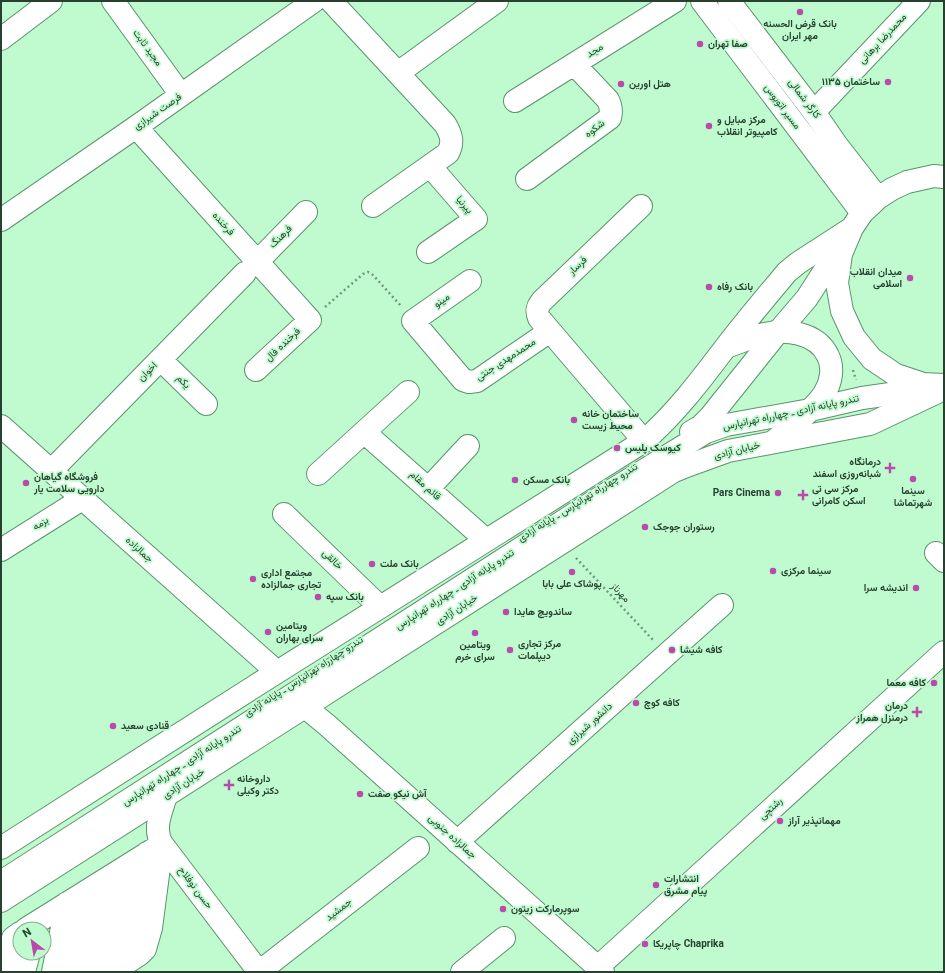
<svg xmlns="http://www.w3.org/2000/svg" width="945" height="973" viewBox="0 0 945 973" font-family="Georgia,Vazirmatn,serif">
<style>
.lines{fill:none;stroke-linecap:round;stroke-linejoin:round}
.minor-casing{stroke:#5a936b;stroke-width:24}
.major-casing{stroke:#5a936b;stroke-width:24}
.path{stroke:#719a7c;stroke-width:2.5;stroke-dasharray:2 3;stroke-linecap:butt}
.minor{stroke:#fff;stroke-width:22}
.major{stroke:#fff;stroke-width:22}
.poi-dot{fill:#b94caa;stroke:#bffbcf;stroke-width:1.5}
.labels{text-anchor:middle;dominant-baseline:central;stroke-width:3.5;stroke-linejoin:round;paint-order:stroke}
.poi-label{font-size:10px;font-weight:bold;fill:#28402f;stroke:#bffbcf;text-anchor:start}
.street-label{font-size:10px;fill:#28402f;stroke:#bffbcf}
</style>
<rect width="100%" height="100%" fill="#bffbcf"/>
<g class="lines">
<defs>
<path id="minor" d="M113 1 181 95
M331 1 445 124C451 134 454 142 448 153L373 206
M702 1 862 213
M1 39 51 1
M398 73 497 1
M515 101 675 1
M814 112 919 1
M136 127 310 320 256 370
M527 179 610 118C612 111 611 106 608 100L574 64
M641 206 542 301C537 307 536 311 539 318L644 441
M1 220 136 127 314 1
M428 252 476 219 430 166
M257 262 306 212
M470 281 413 321 463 380 469 382 477 381 550 331
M161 360 206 404
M364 432 486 540
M691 432 701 426 710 417 778 332 807 298 845 239
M51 471 245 273
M318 474 408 392
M428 489 468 446
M284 514 380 607
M1 550 82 499
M936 553 944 561
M166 796C161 812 153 829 162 844L259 972
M457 842 722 605
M1 882 593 502 706 432 726 425 810 410 862 398 940 387
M26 929 162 844
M125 964 147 853
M598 967 944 652
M5 972 13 938 20 933
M24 972 29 953
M53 972 67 903
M71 972 87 891
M88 972 106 879
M106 972 126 867
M113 972 140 954 145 949 151 928 162 844
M259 972 418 848
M462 972 504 938"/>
<path id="major" d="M729 1 814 112 836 144 878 198
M944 177 934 176 907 182 892 189 878 198 862 213 852 228 841 254 837 283 842 311 854 337 872 359 896 375 923 384 944 385
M726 347C738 343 749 338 761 335 784 328 817 332 828 356 834 368 831 383 824 394 813 411 789 428 773 442
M1 426 277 672
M305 707 327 725 603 972
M1 848 252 688 644 441C675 414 700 381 725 348 745 322 766 297 787 272L798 263 852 228
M1 901 674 471 684 467 728 451 870 424 944 389"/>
</defs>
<use href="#minor" class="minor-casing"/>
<use href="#major" class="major-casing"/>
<path class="path" d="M325 307 363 274 368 272 373 275 401 306
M853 370 856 380
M576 558 653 640"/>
<use href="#minor" class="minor"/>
<use href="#major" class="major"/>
</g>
<g class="poi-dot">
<circle cx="800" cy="12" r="4"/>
<circle cx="700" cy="44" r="4"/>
<circle cx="888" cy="82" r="4"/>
<circle cx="621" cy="84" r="4"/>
<circle cx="709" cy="126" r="4"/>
<circle cx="910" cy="278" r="4"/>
<circle cx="709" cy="287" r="4"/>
<circle cx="574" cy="420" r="4"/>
<circle cx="617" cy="448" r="4"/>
<path d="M888 462h4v4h4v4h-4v4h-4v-4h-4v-4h4z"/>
<circle cx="913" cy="479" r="4"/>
<circle cx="515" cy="480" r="4"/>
<circle cx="26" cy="483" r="4"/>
<circle cx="778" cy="493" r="4"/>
<path d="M801 489h4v4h4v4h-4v4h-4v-4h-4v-4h4z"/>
<circle cx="645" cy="527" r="4"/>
<circle cx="372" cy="564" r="4"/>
<circle cx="773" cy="571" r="4"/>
<circle cx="572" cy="572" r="4"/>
<circle cx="253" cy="579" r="4"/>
<circle cx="916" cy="588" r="4"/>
<circle cx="318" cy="597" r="4"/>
<circle cx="506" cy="612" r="4"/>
<circle cx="268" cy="632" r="4"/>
<circle cx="475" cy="633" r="4"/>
<circle cx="510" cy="650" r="4"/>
<circle cx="672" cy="650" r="4"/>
<circle cx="934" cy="683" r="4"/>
<circle cx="636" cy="703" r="4"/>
<path d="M915 706h4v4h4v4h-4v4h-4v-4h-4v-4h4z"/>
<circle cx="113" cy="726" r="4"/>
<path d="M227 779h4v4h4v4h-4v4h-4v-4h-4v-4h4z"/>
<circle cx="360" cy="794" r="4"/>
<circle cx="780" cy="821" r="4"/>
<circle cx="656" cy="885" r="4"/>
<circle cx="503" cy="909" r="4"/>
<circle cx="645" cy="944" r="4"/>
</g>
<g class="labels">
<g class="poi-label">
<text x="800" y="24" text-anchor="middle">بانک قرض الحسنه<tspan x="800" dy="12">مهر ایران</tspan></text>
<text x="708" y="44">صفا تهران</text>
<text x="880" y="82" text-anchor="end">ساختمان ۱۱۳۵</text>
<text x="629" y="84">هتل اورین</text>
<text x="717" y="120">مرکز مبایل و<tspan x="717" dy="12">کامپیوتر انقلاب</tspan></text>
<text x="902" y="272" text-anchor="end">میدان انقلاب<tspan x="902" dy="12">اسلامی</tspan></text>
<text x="717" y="287">بانک رفاه</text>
<text x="582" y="414">ساختمان خانه<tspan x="582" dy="12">محیط زیست</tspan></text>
<text x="625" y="448">کیوسک پلیس</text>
<text x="881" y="462" text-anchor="end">درمانگاه<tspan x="881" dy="12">شبانه‌روزی اسفند</tspan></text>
<text x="34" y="477">فروشگاه گیاهان<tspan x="34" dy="12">دارویی سلامت یار</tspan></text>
<text x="523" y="480">بانک مسکن</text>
<text x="812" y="489">مرکز سی تی<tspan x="812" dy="12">اسکن کامرانی</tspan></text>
<text x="913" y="491" text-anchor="middle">سینما<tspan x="913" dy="12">شهرتماشا</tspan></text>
<text x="770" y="493" text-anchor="end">Pars Cinema</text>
<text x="653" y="527">رستوران جوجک</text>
<text x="380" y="564">بانک ملت</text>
<text x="781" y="571">سینما مرکزی</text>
<text x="261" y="573">مجتمع اداری<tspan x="261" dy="12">تجاری جمالزاده</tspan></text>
<text x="572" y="584" text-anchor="middle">پوشاک علی بابا</text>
<text x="908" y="588" text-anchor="end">اندیشه سرا</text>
<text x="326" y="597">بانک سپه</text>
<text x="514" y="612">ساندویچ هایدا</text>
<text x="276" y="626">ویتامین<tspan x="276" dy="12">سرای بهاران</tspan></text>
<text x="518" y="644">مرکز تجاری<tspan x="518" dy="12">دیپلمات</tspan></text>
<text x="475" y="645" text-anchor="middle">ویتامین<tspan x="475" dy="12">سرای خرم</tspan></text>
<text x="680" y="650">کافه شیشا</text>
<text x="926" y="683" text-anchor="end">کافه معما</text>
<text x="644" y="703">کافه کوچ</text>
<text x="908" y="706" text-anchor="end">درمان<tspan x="908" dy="12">درمنزل همراز</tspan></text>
<text x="121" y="726">قنادی سعید</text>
<text x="237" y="779">داروخانه<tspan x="237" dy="12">دکتر وکیلی</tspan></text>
<text x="368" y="794">آش نیکو صفت</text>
<text x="788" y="821">مهمانپذیر آراز</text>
<text x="664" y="879">انتشارات<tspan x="664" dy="12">پیام مشرق</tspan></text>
<text x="511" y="909">سوپرمارکت زیتون</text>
<text x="653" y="944">چاپریکا Chaprika</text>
</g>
<g class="street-label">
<text transform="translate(883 39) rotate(-47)">محمدرضا برهانی</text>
<text transform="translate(147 48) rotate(54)">مجید ثابت</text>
<text transform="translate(595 51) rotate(-32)">مجد</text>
<text transform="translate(804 99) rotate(53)">کارگر شمالی</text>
<text transform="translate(782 107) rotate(53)">مسیر اتوبوس</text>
<text transform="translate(158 112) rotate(-35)">فرصت شیرازی</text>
<text transform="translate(595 129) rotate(-37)">شکوه</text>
<text transform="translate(464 205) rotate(49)">پیرنیا</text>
<text transform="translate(223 224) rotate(48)">فرخنده</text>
<text transform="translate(281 237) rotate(-45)">فرهنگ</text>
<text transform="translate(578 266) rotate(-44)">فرسار</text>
<text transform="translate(442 301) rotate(-35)">مینو</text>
<text transform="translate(283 345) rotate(-43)">فرخنده فال</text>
<text transform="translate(506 360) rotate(-33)">محمدمهدی جنتی</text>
<text transform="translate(148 372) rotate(-45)">اخوان</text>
<text transform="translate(183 382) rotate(45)">یکم</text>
<text transform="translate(791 413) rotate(-12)">تندرو پایانه آزادی ـ چهارراه تهرانپارس</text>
<text transform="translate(737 451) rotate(-14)">خیابان آزادی</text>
<text transform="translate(425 486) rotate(42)">قائم مقام</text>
<text transform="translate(578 503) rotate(-32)">تندرو چهارراه تهرانپارس ـ پایانه آزادی</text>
<text transform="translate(41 524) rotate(-32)">بزمه</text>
<text transform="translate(139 550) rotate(42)">جمالزاده</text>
<text transform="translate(332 560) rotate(44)">خالقی</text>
<text transform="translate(455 590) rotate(-33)">تندرو پایانه آزادی ـ چهارراه تهرانپارس</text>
<text transform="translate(620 593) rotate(47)">مهرناز</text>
<text transform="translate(457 610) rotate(-33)">خیابان آزادی</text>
<text transform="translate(304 677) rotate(-33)">تندرو چهارراه تهرانپارس ـ پایانه آزادی</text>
<text transform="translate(590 724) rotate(-42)">دانشور شیرازی</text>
<text transform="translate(182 766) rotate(-33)">تندرو پایانه آزادی ـ چهارراه تهرانپارس</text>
<text transform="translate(184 784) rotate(-33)">خیابان آزادی</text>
<text transform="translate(771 809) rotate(-42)">رشتچی</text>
<text transform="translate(452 837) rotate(42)">جمالزاده جنوبی</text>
<text transform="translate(195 888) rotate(53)">حسن نوفلاح</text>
<text transform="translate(339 910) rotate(-38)">جمشید</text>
</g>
</g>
<rect width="945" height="973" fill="none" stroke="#28402f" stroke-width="4"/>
<g transform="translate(32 941) rotate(329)"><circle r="19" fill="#bffbcf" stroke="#83b08f"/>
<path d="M0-3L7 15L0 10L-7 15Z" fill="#b94caa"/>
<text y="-6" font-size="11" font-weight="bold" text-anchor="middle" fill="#28402f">N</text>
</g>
</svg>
